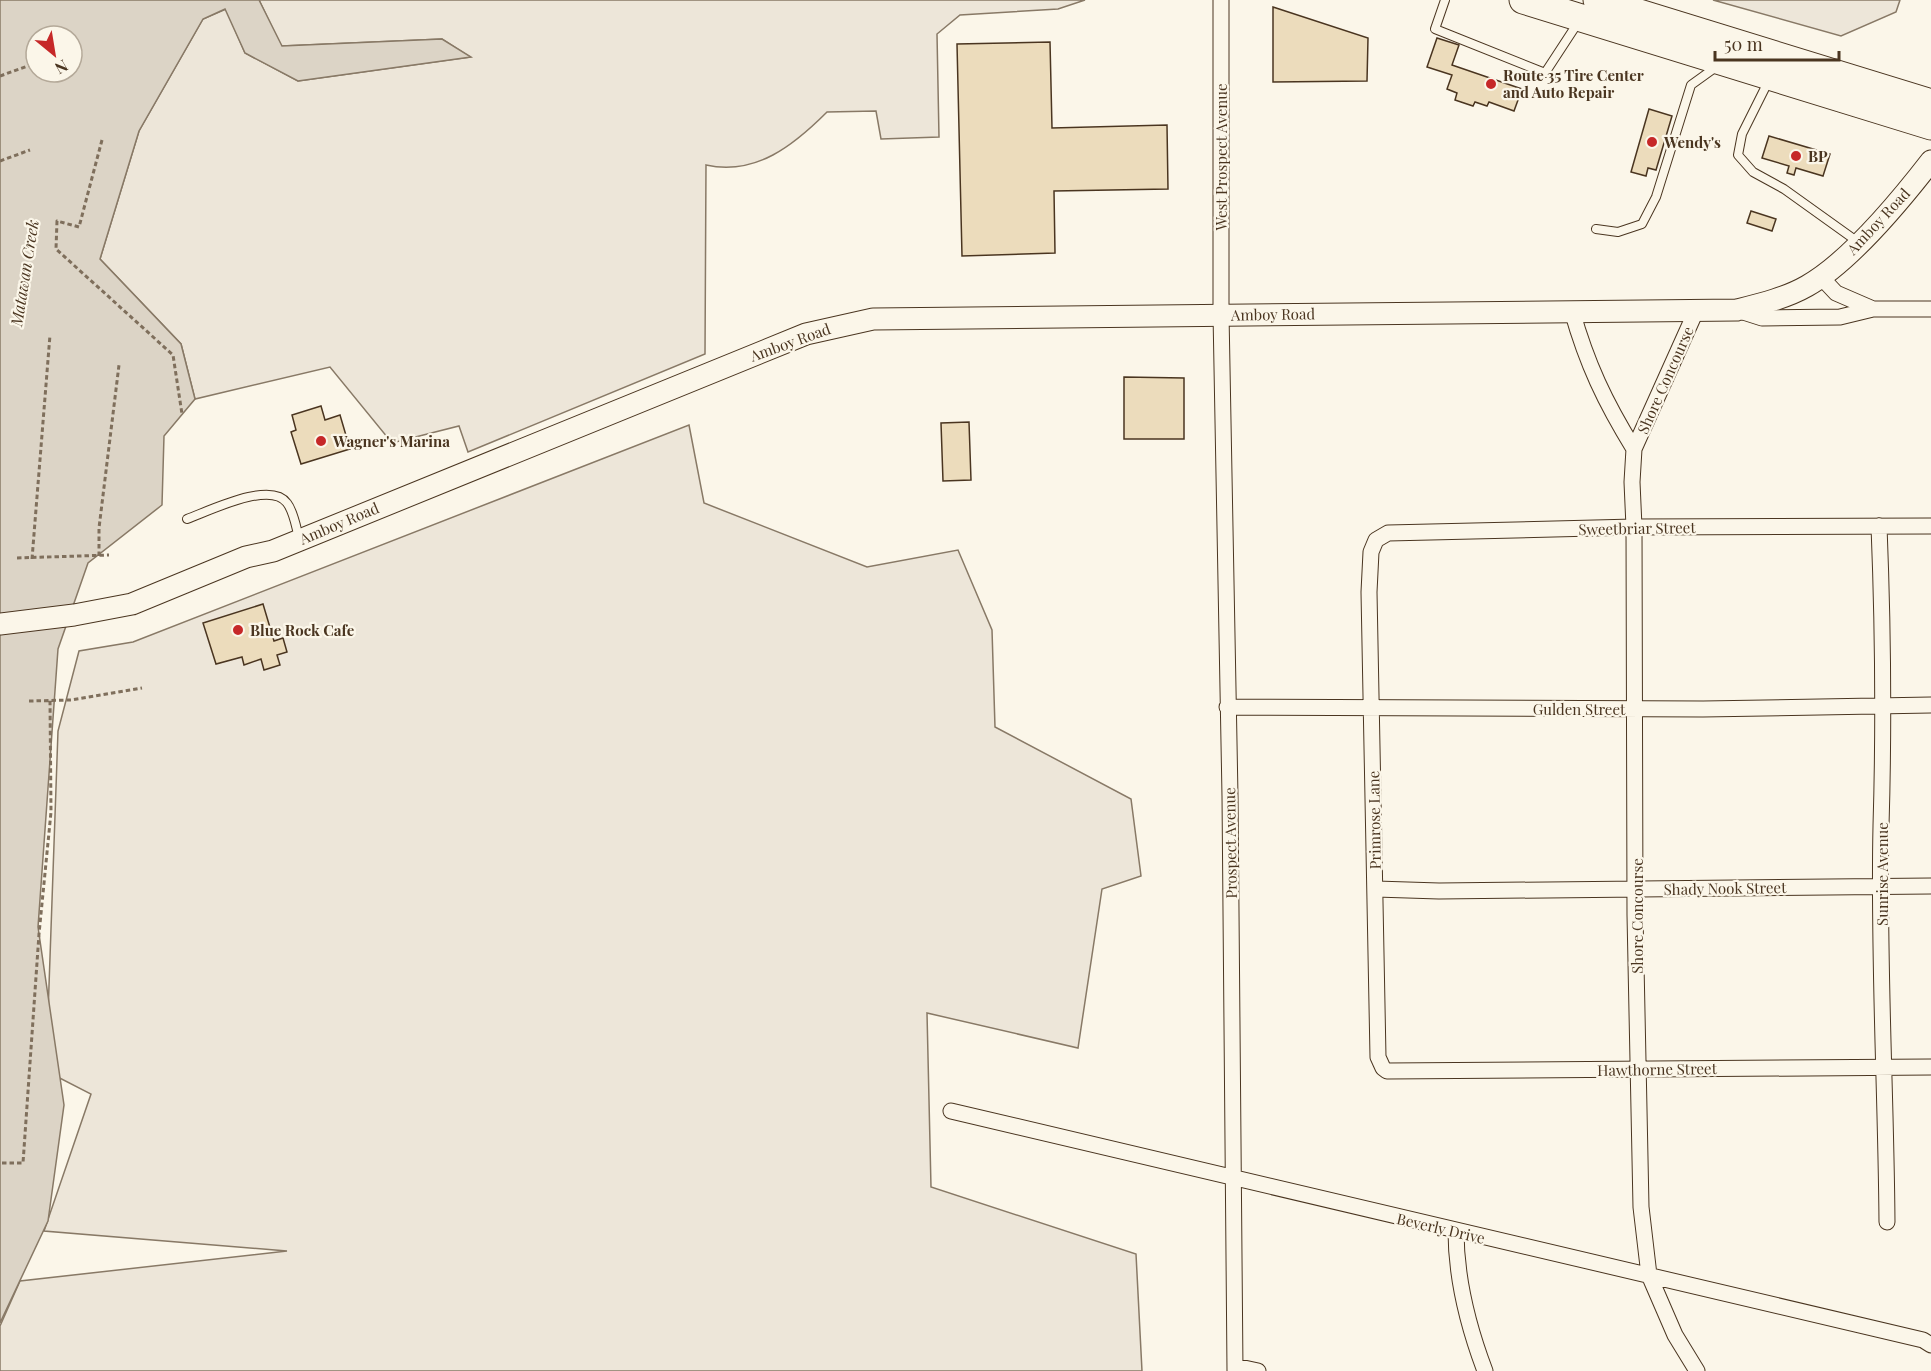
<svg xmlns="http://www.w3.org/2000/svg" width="1931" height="1371" viewBox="0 0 1931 1371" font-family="'Playfair Display',serif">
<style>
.green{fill:#ede6d9;stroke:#887966;stroke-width:1.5}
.water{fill:#dcd4c6;stroke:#887966;stroke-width:1.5;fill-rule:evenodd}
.building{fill:#ecdcbc;stroke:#4a3520;stroke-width:1.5}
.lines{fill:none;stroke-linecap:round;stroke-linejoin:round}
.lane-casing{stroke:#4a3520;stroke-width:10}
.street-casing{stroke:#4a3520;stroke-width:17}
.secondary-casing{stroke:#4a3520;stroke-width:23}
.highway-casing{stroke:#4a3520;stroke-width:29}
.path{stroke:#7f6f5c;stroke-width:3;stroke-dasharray:4.5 3;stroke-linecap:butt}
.lane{stroke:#fbf6e9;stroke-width:8}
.street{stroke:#fbf6e9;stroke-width:15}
.secondary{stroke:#fbf6e9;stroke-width:21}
.highway{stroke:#fbf6e9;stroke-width:27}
.poi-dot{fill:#c62828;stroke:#fbf6e9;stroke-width:2}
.labels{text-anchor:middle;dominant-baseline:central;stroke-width:4.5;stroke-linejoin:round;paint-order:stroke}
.poi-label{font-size:15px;font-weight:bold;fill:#4a3520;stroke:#fbf6e9;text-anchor:start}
.street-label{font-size:15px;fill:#4a3520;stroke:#fbf6e9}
.water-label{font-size:16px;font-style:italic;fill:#4a3520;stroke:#fbf6e9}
</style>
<rect width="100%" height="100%" fill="#fbf6e9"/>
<path class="green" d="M259 0H1085L1058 9 960 15 937 34 939 137 881 139 876 111 827 112C794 145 756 176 706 165L705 354 468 452 459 426 392 443 330 367 195 399 181 344 100 259 139 131 203 19 226 9 245 53 298 81 470 57 442 39 281 46Z
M1713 0H1900L1896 12 1841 36Z
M689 425 704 503 867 567 958 550 992 630 995 727 1131 799 1141 876 1102 889 1078 1048 927 1013 931 1187 1136 1254 1142 1371H0V1326L20 1281 287 1251 44 1231 91 1094 46 1071 58 731 79 651 133 642Z"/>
<path class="water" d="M0 0H259L282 46 442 39 471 57 298 81 245 53 225 9 203 19 139 131 100 259 181 344 195 399 164 436 162 505 88 563 58 649 38 927 64 1105 48 1221 0 1323ZM36 36H72V72H36Z"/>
<path class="building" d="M1273 7 1368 38 1367 81 1273 82Z
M1437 38 1459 45 1452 65 1522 89 1514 111 1489 102 1487 106 1475 102 1473 106 1455 100 1457 93 1447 89 1452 75 1427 67Z
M1050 42 1052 128 1167 125 1168 189 1054 191 1055 253 962 256 957 44Z
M1649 109 1672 116 1656 170 1648 168 1646 176 1631 172Z
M1769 136 1830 154 1823 176 1796 168 1794 175 1787 173 1789 166 1762 158Z
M1751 211 1776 219 1772 231 1747 223Z
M1124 377 1184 378V439H1124Z
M321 406 325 420 340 415 350 449 301 464 291 432 296 430 292 415Z
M969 422 971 480 943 481 941 423Z
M263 604 274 641 283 638 287 652 277 655 280 665 264 670 261 659 244 665 242 657 216 664 203 623Z"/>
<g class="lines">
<defs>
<path id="lane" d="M1445 0 1435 29 1545 73 1579 21
M1769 80 1742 134 1738 155 1753 172 1784 189 1858 242
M1596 229 1618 232 1642 224 1656 197 1691 85 1716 67
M187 519C209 511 271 480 287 503 294 512 296 527 299 538"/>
<path id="street" d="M1221 0V314L1230 796 1235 1371
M1821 277 1836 293 1873 309
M1737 310 1762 318 1840 317 1873 309H1931
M1572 311C1587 364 1605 402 1634 449
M1696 311 1634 449 1632 482 1634 527 1635 915 1641 1207 1649 1275 1675 1335 1697 1371
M1879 526C1883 626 1884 726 1881 826 1878 958 1886 1090 1887 1222
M1931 526 1634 527 1388 533 1376 540 1371 552 1369 592 1378 1057 1383 1068 1387 1071 1931 1067
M1227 707 1703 709 1931 705
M1376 889 1439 891 1931 886
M951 1111 1923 1340 1931 1345
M1456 1231C1456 1279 1468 1326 1485 1371
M1235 1366 1258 1371"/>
<path id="secondary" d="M0 624 74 615 132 604 246 557 273 551 806 334 873 319 1737 310C1761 304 1786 298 1807 286 1851 261 1900 201 1931 161"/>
<path id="highway" d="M1523 0 1931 126
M1597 0 1931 103"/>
</defs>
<use href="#lane" class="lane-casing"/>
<use href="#street" class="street-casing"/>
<use href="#secondary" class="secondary-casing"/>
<use href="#highway" class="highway-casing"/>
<path class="path" d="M0 76 36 63
M102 140 79 227 57 221 56 249 173 355 182 414
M0 161 30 150
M99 556V528L119 365
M17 558 109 555
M32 559 50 335
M29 701 71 700 142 688
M2 1163H23L39 934 51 812 50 700"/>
<use href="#lane" class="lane"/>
<use href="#street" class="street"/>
<use href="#secondary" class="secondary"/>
<use href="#highway" class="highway"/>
</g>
<g class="poi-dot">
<circle cx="1491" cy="84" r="6"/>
<circle cx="1652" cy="142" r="6"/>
<circle cx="1796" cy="156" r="6"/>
<circle cx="321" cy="441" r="6"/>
<circle cx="238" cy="630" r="6"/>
</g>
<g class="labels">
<g class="poi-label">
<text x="1503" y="75">Route 35 Tire Center<tspan x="1503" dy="17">and Auto Repair</tspan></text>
<text x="1664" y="142">Wendy's</text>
<text x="1808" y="156">BP</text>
<text x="333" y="441">Wagner's Marina</text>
<text x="250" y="630">Blue Rock Cafe</text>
</g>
<g class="street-label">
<text transform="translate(1221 157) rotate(-90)">West Prospect Avenue</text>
<text transform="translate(1878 221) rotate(-47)">Amboy Road</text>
<text transform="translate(1273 314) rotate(-1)">Amboy Road</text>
<text transform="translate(790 342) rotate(-20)">Amboy Road</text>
<text transform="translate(1665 380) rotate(-66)">Shore Concourse</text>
<text transform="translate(339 523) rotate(-23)">Amboy Road</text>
<text transform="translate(1637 528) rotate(-1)">Sweetbriar Street</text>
<text x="1579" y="709">Gulden Street</text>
<text transform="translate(1374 820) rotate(-91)">Primrose Lane</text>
<text transform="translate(1230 843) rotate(-91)">Prospect Avenue</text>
<text transform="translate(1882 874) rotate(-90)">Sunrise Avenue</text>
<text transform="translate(1725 888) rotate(-1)">Shady Nook Street</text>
<text transform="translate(1637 916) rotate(-90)">Shore Concourse</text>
<text transform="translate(1657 1069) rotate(-1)">Hawthorne Street</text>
<text transform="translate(1441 1228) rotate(13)">Beverly Drive</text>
</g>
<g class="water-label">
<text transform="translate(24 273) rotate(-81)">Matawan Creek</text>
</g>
</g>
<g transform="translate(54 54) rotate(150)"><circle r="28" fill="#fbf6e9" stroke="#b4a999" stroke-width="1.5"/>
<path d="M0-4.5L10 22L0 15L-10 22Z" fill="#c62828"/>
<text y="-9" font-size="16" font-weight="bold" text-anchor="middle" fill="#4a3520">N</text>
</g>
<path d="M1715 51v9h124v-9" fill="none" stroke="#4a3520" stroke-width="3"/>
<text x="1724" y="51" font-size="18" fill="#4a3520" stroke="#fbf6e9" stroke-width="4.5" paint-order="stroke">50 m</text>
</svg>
